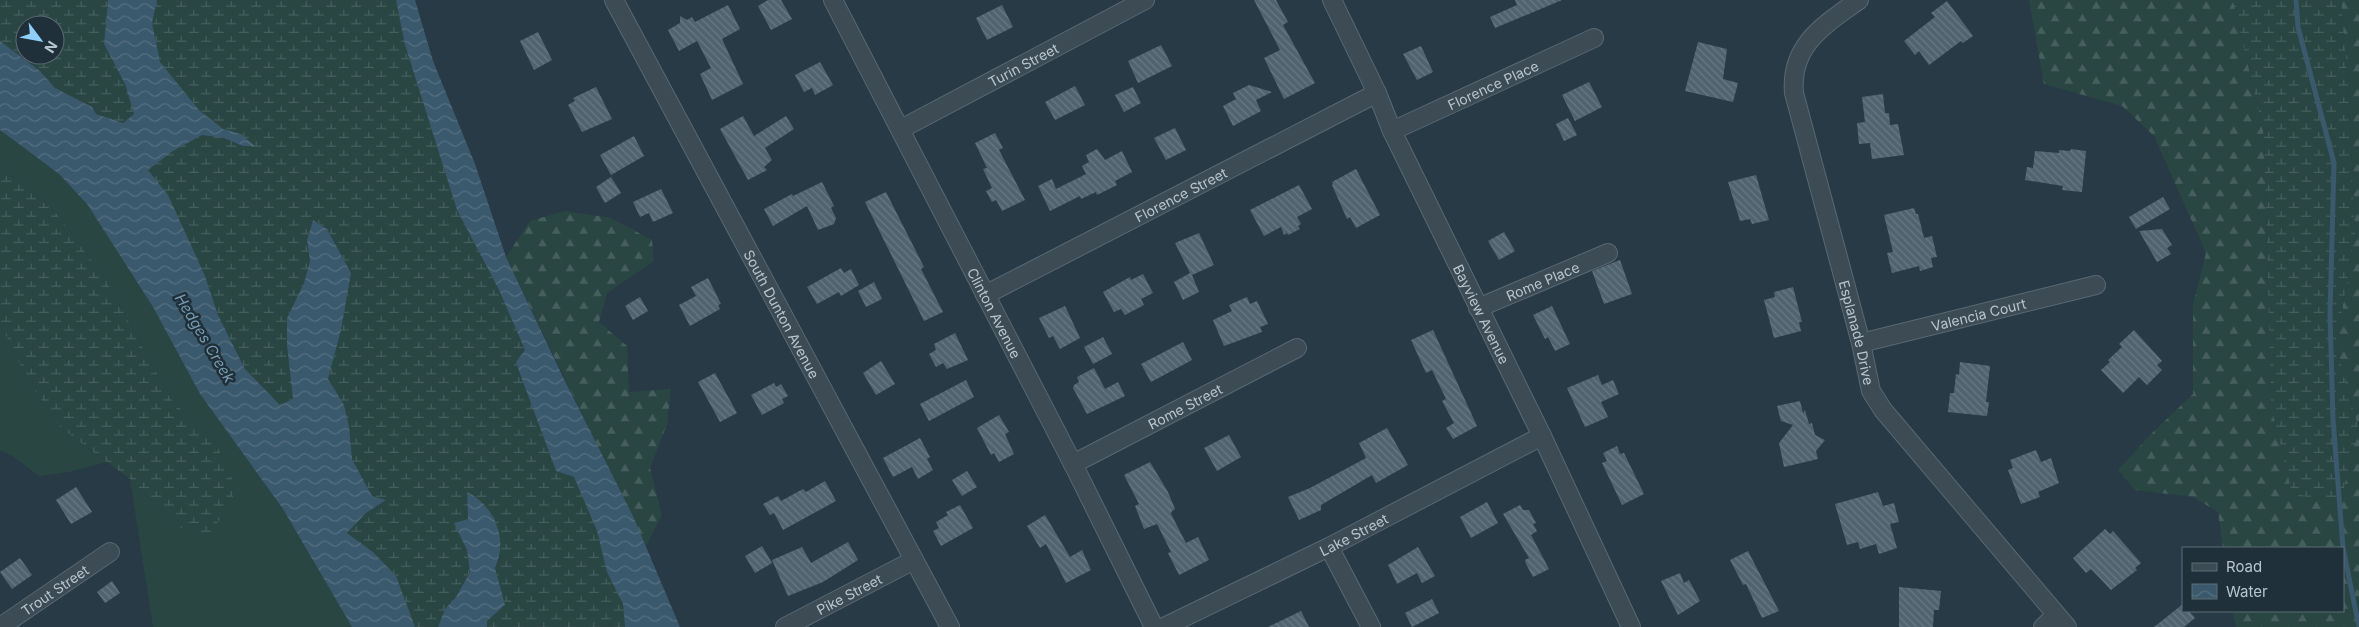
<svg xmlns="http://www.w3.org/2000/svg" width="2359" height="627" viewBox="0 0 2359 627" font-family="Inter,sans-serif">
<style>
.grass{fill:#294643}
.forest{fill:url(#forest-firs)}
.wetland{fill:url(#wetland-marsh);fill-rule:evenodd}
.water{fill:url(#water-waves)}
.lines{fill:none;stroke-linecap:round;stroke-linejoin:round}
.stream{stroke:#3b596c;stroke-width:5}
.building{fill:url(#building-back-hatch)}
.street-casing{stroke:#5a6872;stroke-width:20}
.street{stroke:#3c4b54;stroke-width:18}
.labels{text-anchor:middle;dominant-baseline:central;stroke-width:5;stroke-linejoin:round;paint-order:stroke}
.street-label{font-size:14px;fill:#b9c5ce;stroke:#20303a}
.water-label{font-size:15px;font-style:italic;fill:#799cb1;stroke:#20303a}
</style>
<defs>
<pattern id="forest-firs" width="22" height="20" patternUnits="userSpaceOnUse" patternTransform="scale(1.25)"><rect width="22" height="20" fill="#294643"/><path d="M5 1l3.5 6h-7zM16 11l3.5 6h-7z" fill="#465f5d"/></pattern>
<pattern id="wetland-marsh" width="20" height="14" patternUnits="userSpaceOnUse" patternTransform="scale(1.25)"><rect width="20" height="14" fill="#294643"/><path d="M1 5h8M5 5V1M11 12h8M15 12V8" fill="none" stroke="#465f5d"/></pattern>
<pattern id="water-waves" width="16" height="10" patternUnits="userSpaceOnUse" patternTransform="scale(1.25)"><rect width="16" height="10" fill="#3b596c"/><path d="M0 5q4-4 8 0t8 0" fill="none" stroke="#556f80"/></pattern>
<pattern id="building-back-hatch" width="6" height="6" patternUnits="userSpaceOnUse" patternTransform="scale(1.25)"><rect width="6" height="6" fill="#506470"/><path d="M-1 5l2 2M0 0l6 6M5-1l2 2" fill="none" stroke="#677983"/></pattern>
</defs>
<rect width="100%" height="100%" fill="#273a45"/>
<path class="grass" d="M0 130 59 174 87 204 153 307 200 394 283 509 352 627H153L130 479 181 528 217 446 170 398 105 278 55 212 0 166Z
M0 323 28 381 61 428 107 462 69 472 39 476 14 457 0 450Z"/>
<path class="forest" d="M2029 0H2233L2264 135 2271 406 2339 505 2358 427 2336 346 2355 234 2348 85 2341 0H2359V627H2236L2232 611H2343V548H2223L2218 512 2193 497 2135 490 2118 470 2151 434 2193 394V305L2206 253 2154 136 2122 106 2044 84Z
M565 211 611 218 652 240 654 261 607 293 599 322 627 346 629 392 671 389 667 424 650 468 662 515 646 546 506 257 530 221Z"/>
<path class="wetland" d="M0 0H108L104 44 125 84 134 114 123 123 96 114 92 107 55 88 40 71 0 41ZM25 25H55V55H25Z
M157 0H396L405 45 457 210 499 290 525 350 516 362 519 371 556 471 574 477 597 531 608 572 623 604 625 627H487V621L505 605 495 568 501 556 467 492 468 519 455 523 467 550 470 572 456 597 445 609 438 627H415L373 552 347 533 366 513 386 500 372 496 352 459 349 426 344 405 328 379 341 330 351 273 327 229 313 220 307 240 310 261 304 283 287 318 293 399 280 405 245 369 218 315 205 276 148 170C161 160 187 138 202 135 215 133 232 141 243 146L241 134 223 129 199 110 159 62 152 23Z
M2233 0H2341L2348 85 2355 234 2336 346 2358 427 2340 505 2292 493 2271 406 2264 135Z
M0 166 55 212 105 278 170 398 217 446 233 481V501L205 540 181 528 130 479 61 428 28 381 0 323Z"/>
<path class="water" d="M108 0H157L152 23 160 62 199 110 223 129 241 134 255 146H243L224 138 202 135 173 151 148 170 168 195 205 276 218 315 245 369 280 405 293 399 287 345V318L304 283 310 261 307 240 313 220 327 229 351 273 341 330 328 379 344 405 349 426 352 459 372 496 386 500 366 513 347 533 373 552 396 576 415 627H352L283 509 200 394 153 307 87 204 59 174 0 130V41L40 71 55 88 92 107 96 114 123 123 134 114 125 84 104 44Z
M396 0H415L433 61 475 164 506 257 564 379 633 516 680 627H625L623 604 607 572 597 531 574 477 556 471 519 371 516 362 525 350 499 290 457 210 405 45Z
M467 492C494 505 509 540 495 568L505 605 487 621V627H438L445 609 456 597 470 572 467 550 454 523 468 519Z"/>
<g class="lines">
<path class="stream" d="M2296 0 2298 27 2334 163 2330 315 2333 419 2343 548
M2343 548 2359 627"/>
</g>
<path class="building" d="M768 0H781L792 19 771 30 758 6Z
M1254 0H1276L1288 22 1283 25 1315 83 1284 99 1264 58 1280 50Z
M1515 0H1562L1495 28 1490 17 1517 5Z
M1947 1 1973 36 1963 43 1961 41 1929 65 1919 51 1915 55 1904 41 1935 17 1931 13Z
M728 5 740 29 722 39 743 84 712 100 700 74 711 68 697 41 679 51 668 30 680 23V16L687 20 692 17 695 22Z
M1002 5 1013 27 987 40 976 18Z
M538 32 552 60 534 70 520 41Z
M1698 42 1727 49 1723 79 1738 83 1733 102 1685 91Z
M1161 45 1172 66 1138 83 1128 61Z
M1421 46 1433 72 1417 80 1403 54Z
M820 62 833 85 815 95 812 88 804 92 795 75Z
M1589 82 1602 107 1575 121 1562 95Z
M1249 85 1272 92 1256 100 1261 111 1233 126 1223 106 1236 99 1233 93Z
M1075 86 1085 105 1055 120 1045 102Z
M596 87 612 119 582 132 568 105 575 101 573 98Z
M1133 87 1141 103 1124 112 1115 95Z
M1883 94 1885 113H1889L1890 125 1898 124 1904 155 1872 159 1870 143 1859 144 1857 123 1865 122 1862 97Z
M743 116 754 136 786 116 794 129 765 148 772 160 764 167 767 170 748 180 720 129Z
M1568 118 1577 135 1564 141 1556 124Z
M1175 128 1186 150 1166 160 1154 138Z
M995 133 1003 148 999 150 1025 200 1002 211 996 200 992 202 986 191 992 188 983 169 987 168 975 143Z
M634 136 644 156 611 175 600 155Z
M1097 149 1105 160 1122 151 1132 172 1115 181 1117 185 1097 195 1096 192 1081 199 1080 196 1050 211 1038 186 1052 179 1056 189 1086 174 1082 166 1089 162 1086 155Z
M2071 149 2086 151 2082 192 2062 190 2063 186 2025 180 2027 167 2033 168 2035 151 2059 153V150L2070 151Z
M1356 169 1380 215 1356 228 1350 217 1347 219 1332 185 1333 184 1332 182Z
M1756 175 1769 220 1752 224 1750 219 1740 221 1728 182Z
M611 177 621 193 605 203 596 187Z
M822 182 834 206 831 208 836 218 834 224 818 230 807 206 773 226 764 209 792 194 793 196Z
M1299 185 1312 209 1297 217 1301 224 1298 226 1300 229 1288 235 1287 233 1284 235 1281 227 1264 236 1250 210Z
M661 189 673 213 653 222 649 213 640 217 633 202Z
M886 192 924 267 921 269 943 312 924 321 865 202Z
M2163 197 2170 209 2136 229 2129 217Z
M1914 208 1916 214H1918L1924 238 1932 236 1937 257 1931 258 1933 267 1920 271 1919 266 1892 273 1887 253 1893 252 1884 215Z
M2162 229 2172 245 2167 248 2171 254 2157 262 2139 231Z
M1504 232 1515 251 1499 260 1488 241Z
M1199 233 1214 265 1192 275 1199 292 1183 300 1174 282 1190 273 1175 243Z
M1620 260 1632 294 1604 304 1592 271Z
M841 268 844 273 851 269 859 285 841 296 839 292 817 304 807 287Z
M1143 274 1153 293 1141 299 1144 305 1125 315 1121 309 1114 312 1103 292 1130 277 1131 280Z
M708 278 721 304 718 305 720 309 690 326 679 305 696 296 691 287Z
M874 282 882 299 866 307 858 291Z
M1793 287 1802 322H1799L1801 331 1774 338 1764 300 1775 297 1774 292Z
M640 297 648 311 633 320 625 306Z
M1247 297 1250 304 1257 301 1268 324 1260 327 1262 332 1224 346 1213 320 1232 311 1229 305Z
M1065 306 1080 338 1060 349 1053 336 1049 338 1039 318Z
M1552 306 1570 344 1555 351 1548 337 1545 339 1533 315Z
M1433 330 1477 426 1453 439 1446 428 1454 423 1442 401 1446 399 1432 370 1426 373 1411 340Z
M2134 330 2162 361 2157 365 2162 370 2147 385 2139 377 2123 393 2101 370 2110 362 2108 360 2122 347 2119 344Z
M955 333 968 360 947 369 943 363 936 367 929 354 936 350 934 344Z
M1103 337 1112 354 1093 364 1084 347Z
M1183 342 1192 360 1151 382 1141 364Z
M881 361 895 384 876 395 863 373Z
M1960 362 1990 366 1986 402H1989L1987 416 1948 412 1950 393H1954L1956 374 1959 375Z
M1094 368 1105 389 1118 382 1125 396 1087 414 1073 388 1074 385 1079 382 1077 377Z
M715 373 737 413 720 422 698 382Z
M1598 375 1602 385 1613 380 1619 394 1601 402 1608 417 1585 427 1567 388Z
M966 380 974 397 929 421 920 404Z
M774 383 776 387 781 384 788 396 782 399 784 403 762 415 751 395Z
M1800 401 1803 413 1805 410 1809 424 1812 423 1815 435 1825 440 1816 451 1818 459 1784 467 1779 443 1793 425 1781 421 1777 406Z
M999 415 1009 432 1005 434 1014 454 999 462 994 453 991 455 977 428Z
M1387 428 1408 465 1376 483 1372 475 1321 505V510L1299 520 1288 497 1310 488 1366 458 1359 443Z
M1229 435 1241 457 1217 471 1204 448Z
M920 438 930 457 927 459 933 470 918 479 912 467 893 477 883 458Z
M1617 446 1620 454 1624 453 1644 494 1622 505 1602 463 1607 461 1603 453Z
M2036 450 2041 462 2051 458 2059 483 2038 492 2040 497 2021 504 2008 470 2013 468 2010 460Z
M1150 462 1168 492 1175 509 1172 511 1171 514 1186 543 1198 537 1209 560 1179 575 1168 553 1171 552 1157 524 1144 529 1135 506 1139 504 1124 475Z
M967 471 977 487 962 496 952 480Z
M825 481 836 501 783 530 774 513 770 515 763 504 778 496 781 501 803 489 806 492Z
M76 487 92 512 71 524 56 500Z
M1878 492 1883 506 1894 503 1899 522 1890 524 1897 548 1879 554 1876 544 1860 549 1858 542 1847 545 1835 504Z
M1487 502 1498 523 1471 538 1460 517Z
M960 505 973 528 941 546 933 531 939 528 936 522 948 515 946 512Z
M1520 505 1523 510H1529L1536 523 1533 524 1537 531 1531 535 1549 569 1533 577 1526 564 1525 560 1529 558 1503 514Z
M1045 515 1070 557 1082 550 1091 570 1066 583 1046 544 1040 548 1027 526Z
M2105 529 2110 534 2113 531 2141 563 2135 568 2137 570 2111 590 2091 569 2086 573 2073 558Z
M848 542 858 560 823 582 788 596 772 560 802 547 811 563Z
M762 546 772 563 755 573 745 556Z
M1418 547 1435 576 1422 583 1417 573 1397 584 1388 565Z
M1748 551 1779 611 1762 618 1746 584 1743 585 1741 581 1730 560Z
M20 558 32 575 12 589 0 572Z
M1680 573 1684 583 1689 580 1700 601 1678 615 1661 581Z
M112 581 120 593 105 603 97 592Z
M1899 587 1941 591 1939 610H1934L1933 627H1899Z
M1432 599 1439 613 1412 627 1405 613Z
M2183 604V611H2189L2195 618 2184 627H2154Z
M1301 611 1309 627H1268Z"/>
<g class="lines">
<defs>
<g id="street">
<path id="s1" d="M614 0 950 627"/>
<path id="s2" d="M833 0 1073 464 1154 627"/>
<path id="s3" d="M1332 0 1377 93 1392 131 1542 436 1631 627"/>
<path id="s4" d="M1859 0C1824 25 1790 45 1794 93L1861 343 1871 391 1883 410 2067 627"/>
<path id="s5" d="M901 129 1145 0"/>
<path id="s6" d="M1392 131 1594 38"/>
<path id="s7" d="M985 295 1377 93"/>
<path id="s8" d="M1478 308 1608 253"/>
<path id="s9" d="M1861 343 2096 285"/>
<path id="s10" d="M1073 464 1297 348"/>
<path d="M1329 547 1371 627"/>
<path id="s11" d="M0 627 110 552"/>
<path id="s12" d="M785 627 914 560"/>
<path id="s13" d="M1164 627 1329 547 1542 436"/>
<path d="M2043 627 2056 615"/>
</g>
</defs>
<use href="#street" class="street-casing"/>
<use href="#street" class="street"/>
</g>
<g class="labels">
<g class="street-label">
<text stroke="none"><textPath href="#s5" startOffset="138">Turin Street</textPath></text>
<text stroke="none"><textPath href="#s6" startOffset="111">Florence Place</textPath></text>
<text stroke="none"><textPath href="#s7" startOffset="220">Florence Street</textPath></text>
<text stroke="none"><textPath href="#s8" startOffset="70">Rome Place</textPath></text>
<text stroke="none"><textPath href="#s1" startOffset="356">South Dunton Avenue</textPath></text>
<text stroke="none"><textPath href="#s2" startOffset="352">Clinton Avenue</textPath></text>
<text stroke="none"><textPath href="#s3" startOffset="348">Bayview Avenue</textPath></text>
<text stroke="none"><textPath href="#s9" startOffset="121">Valencia Court</textPath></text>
<text stroke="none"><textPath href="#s4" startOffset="368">Esplanade Drive</textPath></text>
<text stroke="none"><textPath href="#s10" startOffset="126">Rome Street</textPath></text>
<text stroke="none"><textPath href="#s13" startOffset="211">Lake Street</textPath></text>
<text stroke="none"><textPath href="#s11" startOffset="66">Trout Street</textPath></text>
<text stroke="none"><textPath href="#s12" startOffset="72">Pike Street</textPath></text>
</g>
<g class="water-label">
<text transform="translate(205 338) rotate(59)">Hedges Creek</text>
</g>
</g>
<rect x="2182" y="547" width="162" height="65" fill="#20303a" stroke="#5d6c75"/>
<rect x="2192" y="563" width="25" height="8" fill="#3c4b54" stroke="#5d6c75"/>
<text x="2226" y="572" font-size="15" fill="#b9c5ce">Road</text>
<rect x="2192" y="584" width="25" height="15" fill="url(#water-waves)" stroke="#5d6c75"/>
<text x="2226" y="597" font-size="15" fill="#b9c5ce">Water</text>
<g transform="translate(40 40) rotate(122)"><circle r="24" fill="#20303a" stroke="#5d6c75"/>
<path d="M0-4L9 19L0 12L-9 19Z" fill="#91cffb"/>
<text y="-8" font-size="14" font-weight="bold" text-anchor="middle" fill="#b9c5ce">N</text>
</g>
</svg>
